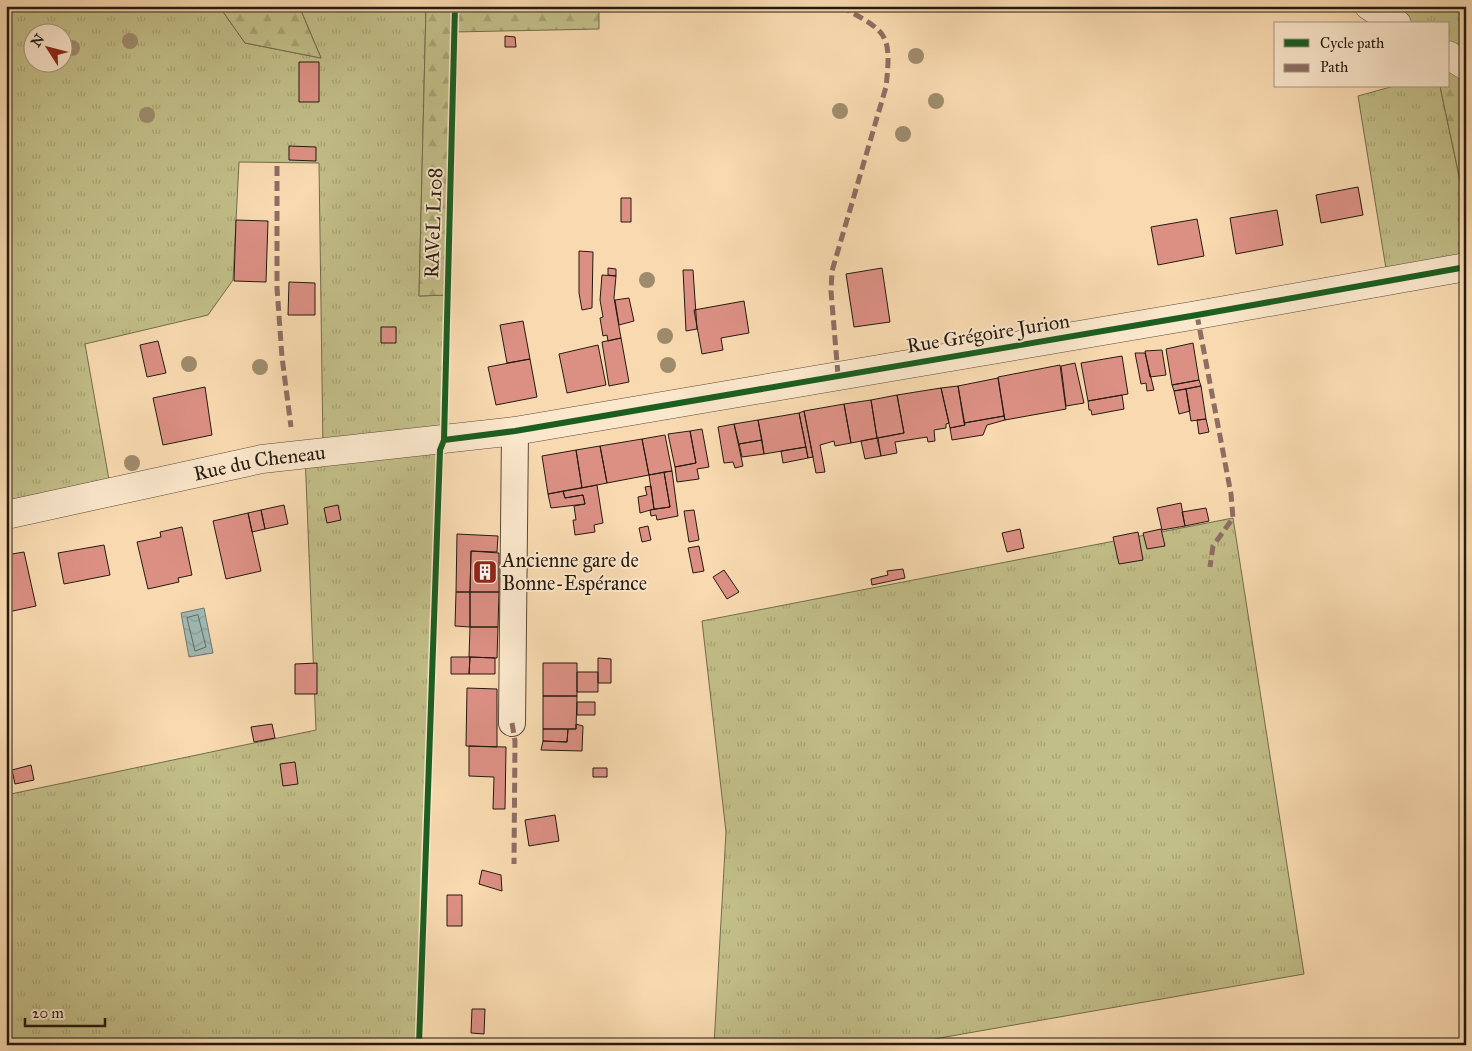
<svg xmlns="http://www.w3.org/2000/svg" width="1472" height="1051" viewBox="0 0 1472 1051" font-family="'IM FELL Great Primer',serif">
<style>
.grass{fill:url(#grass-tufts);stroke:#736c4c;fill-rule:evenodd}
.forest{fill:url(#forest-firs);stroke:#736c4c}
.water{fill:url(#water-waves);stroke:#6e7972}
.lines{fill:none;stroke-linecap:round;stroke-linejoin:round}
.shore{stroke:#626a62;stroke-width:1}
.building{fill:#dc9084;stroke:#241a10}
.minor-casing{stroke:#594a38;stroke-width:28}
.tertiary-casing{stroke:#594a38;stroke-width:29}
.minor{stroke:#fbe7cc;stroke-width:26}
.tertiary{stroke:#fbe7cc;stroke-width:28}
.quiet{stroke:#8d6e63;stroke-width:5;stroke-dasharray:10 5;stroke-linecap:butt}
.cycleway-casing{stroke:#fbe7cc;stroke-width:9}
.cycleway{stroke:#1b5e20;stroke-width:6}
.tree{fill:#9e8b6c}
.labels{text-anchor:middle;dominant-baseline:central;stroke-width:4;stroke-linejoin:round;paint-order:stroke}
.street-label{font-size:20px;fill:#241a10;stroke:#fbe7cc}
.poi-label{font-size:20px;fill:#241a10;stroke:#fbe7cc;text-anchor:start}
</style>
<defs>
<pattern id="grass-tufts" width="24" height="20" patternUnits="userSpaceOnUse" patternTransform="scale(1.25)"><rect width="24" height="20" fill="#c2be88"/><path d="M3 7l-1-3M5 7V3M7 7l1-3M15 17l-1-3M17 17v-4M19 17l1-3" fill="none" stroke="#a7a374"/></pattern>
<pattern id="forest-firs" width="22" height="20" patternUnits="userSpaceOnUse" patternTransform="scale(1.25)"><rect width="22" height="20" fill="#c2be88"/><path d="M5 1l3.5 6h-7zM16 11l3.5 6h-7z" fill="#a7a374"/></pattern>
<pattern id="water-waves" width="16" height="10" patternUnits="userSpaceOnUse" patternTransform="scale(1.25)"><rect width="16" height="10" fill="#a0b9b4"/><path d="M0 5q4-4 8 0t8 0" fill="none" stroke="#8a9e9a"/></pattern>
</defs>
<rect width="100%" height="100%" fill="#f9dab0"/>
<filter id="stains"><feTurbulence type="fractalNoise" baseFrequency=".004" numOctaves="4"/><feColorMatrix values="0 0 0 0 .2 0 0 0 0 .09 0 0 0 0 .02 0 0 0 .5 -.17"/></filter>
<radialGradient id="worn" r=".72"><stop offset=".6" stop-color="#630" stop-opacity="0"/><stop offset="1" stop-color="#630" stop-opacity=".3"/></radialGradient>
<path class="grass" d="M6 6H219L245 43 321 58 299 6H426L419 296 447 295 444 440 440 450 419 1045H6V795L316 730 305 454 323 450 319 163 239 162 233 280 208 315 85 344 111 491 6 515ZM32 32H62V62H32Z
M1369 6H1466V66L1448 55V24H1397Z
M1394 86H1440L1466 209V267L1388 281 1358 96Z
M1233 518 1304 974 900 1045H714L726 832 702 621Z"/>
<path class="forest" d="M219 6H299L321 58 245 43Z
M426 6H599V29L454 32 447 295 419 296Z
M1466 67V209L1440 86H1448V71Z"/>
<path class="water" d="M204 608 213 653 189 657 181 613Z"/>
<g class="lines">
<path class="shore" d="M198 615 206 647 195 651 187 618Z"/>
</g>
<path class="building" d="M505 36 515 37 516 47H505Z
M299 62H319V102H299Z
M289 146 316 147V161L289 160Z
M1358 187 1363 215 1321 223 1316 195Z
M621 198H631V222H621Z
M1277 210 1283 245 1236 254 1230 218Z
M1197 219 1204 256 1158 265 1151 227Z
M236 220 268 221 266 282 234 281Z
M579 251 593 252 592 308 582 310 579 293Z
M608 268 616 269V276L608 275Z
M882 268 890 322 854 327 846 274Z
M683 270H693L697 329 686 331Z
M602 275 616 276 614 298 621 338 608 341 607 335 603 336 600 318 603 317 600 300Z
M289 282 315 283V315H288Z
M629 298 634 321 619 325 615 300Z
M744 301 749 333 721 338 723 350 702 354 694 310Z
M523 321 530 359 507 363 500 325Z
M381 327H396V343H381Z
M621 338 629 382 609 386 602 342Z
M158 341 166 373 147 377 140 345Z
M1193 343 1199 380 1172 385 1166 349Z
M598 345 606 385 567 393 559 354Z
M1162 350 1166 375 1150 377 1145 351Z
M1135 353H1145L1154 390 1147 391 1146 383 1141 384Z
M1122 356 1128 394 1088 401 1081 363Z
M530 359 537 397 496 405 488 367Z
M1075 363 1084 403 1066 406 1061 366Z
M1060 365 1066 409 1005 420 998 377Z
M998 378 1004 416 964 423 958 386Z
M1199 380 1201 386 1174 391 1172 385Z
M958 386 965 425 950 428 941 388Z
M1201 386 1206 419 1191 421 1186 389Z
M205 387 212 435 163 445 153 398Z
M941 388 949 423 946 424V428L934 430 935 441 928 442 927 437 895 442 897 453 881 456 878 438 904 433 897 395Z
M1186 389 1190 411 1179 414 1174 391Z
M897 395 904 433 877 438 871 400Z
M1122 395 1124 409 1092 415 1091 410H1089L1088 401Z
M871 400 877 438 851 443 844 404Z
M844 404 851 443 835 446 834 441 820 445 825 472 816 473 804 411Z
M804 411 813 457 808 458 799 413Z
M799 413 806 447 764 454 758 420Z
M1004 416 1005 420 987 425 983 435 952 440 950 428 965 425 964 423Z
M1206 419 1209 432 1199 434 1197 420Z
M758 420 762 440 739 444 734 424Z
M734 424 743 466 735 468 733 462 724 463 718 427Z
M702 429 709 467 697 469 699 479 677 482 675 467 696 463 690 431Z
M690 431 696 463 675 467 668 434Z
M665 435 672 471 649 475 642 439Z
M877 438 881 456 865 459 861 441Z
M642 439 649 475 607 483 600 446Z
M762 440 764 454 742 457 739 444Z
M600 446 607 483 582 488 576 450Z
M806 447 808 458 783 463 781 451Z
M576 450 582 488 548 494 542 456Z
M672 471 678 516 657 520 656 515 651 516 650 510 670 507 664 472Z
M664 472 670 507 654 509 649 475Z
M597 485 603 523 594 525 595 532 575 535 573 520H576L574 506 585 504 583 495 565 498 563 491Z
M651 486 654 509 640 513 638 497 647 495 645 487Z
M563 491 565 498 583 495 585 504 551 508 548 494Z
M1181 503 1185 526 1162 530 1157 508Z
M284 505 288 524 265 529 261 510Z
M338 505 341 520 327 523 324 508Z
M1206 508 1209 521 1185 526 1182 512Z
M261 510 265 529 252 532 248 513Z
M694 510 699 540 689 542 684 511Z
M248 513 261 571 226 579 213 521Z
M648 526 651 540 642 542 639 528Z
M182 527 192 575 178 578 179 582 148 589 137 542 161 537 160 532Z
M1020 529 1024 548 1007 552 1002 533Z
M1161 529 1165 546 1147 549 1143 533Z
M1138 532 1143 560 1119 564 1113 537Z
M457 534 498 536 497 552 471 551 470 592H456Z
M104 545 110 575 64 584 58 553Z
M699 546 704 571 693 573 688 548Z
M471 551 499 553V592H470Z
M24 552 36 606 8 612 6 555Z
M903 569 905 578 872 585 871 579 888 575 887 571Z
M724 570 739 592 727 599 713 577Z
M456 592H470V627L455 626Z
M470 592H499L498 627H470Z
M470 627H498L497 658 469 657Z
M451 657H470L469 674H451Z
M470 657 495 658V674H469Z
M598 658 611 659V683H598Z
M317 663V694H295V664Z
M543 663H577V696H543Z
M577 672H598V692H577Z
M467 688 497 689V747L466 746Z
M543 696H577L576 729H543Z
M577 702H595V715H577Z
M272 724 275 738 254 742 251 727Z
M576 724 583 726 582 751 541 750 543 741 567 742 568 729H576Z
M543 729H568L567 742 543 741Z
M469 746 506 747 505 809H493L494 777 469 776Z
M295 762 298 784 283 786 280 764Z
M31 765 34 780 15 784 12 770Z
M593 768H607V777H593Z
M555 815 559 841 529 846 525 820Z
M482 870 501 875 502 891 479 884Z
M447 895H462V926H447Z
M472 1009H485L484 1034 471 1033Z"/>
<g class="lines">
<defs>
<path id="minor" d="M512 723 515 431"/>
<g id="tertiary">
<path d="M1369 6 1397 24"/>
<path d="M1448 55 1466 66"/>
<path id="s1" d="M6 515 262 459 515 431 1197 315 1466 267"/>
</g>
</defs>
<use href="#minor" class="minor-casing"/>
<use href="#tertiary" class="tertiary-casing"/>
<use href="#minor" class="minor"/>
<use href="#tertiary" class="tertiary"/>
<path class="quiet" d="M277 166V288L282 357 291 427
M1197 315 1231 494 1233 518 1213 546 1210 567
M838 375 831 291 832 271 886 87C892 32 887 32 840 6
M512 723 515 741 514 864"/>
<defs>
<path id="cycleway" d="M444 440 515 431 1197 315 1466 267
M419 1045 440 450 444 440 455 6"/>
</defs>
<use href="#cycleway" class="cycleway-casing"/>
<use href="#cycleway" class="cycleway"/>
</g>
<g class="tree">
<circle cx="130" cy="41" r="8"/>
<circle cx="72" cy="48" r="8"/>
<circle cx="916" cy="56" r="8"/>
<circle cx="936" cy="101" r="8"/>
<circle cx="840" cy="111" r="8"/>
<circle cx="147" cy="115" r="8"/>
<circle cx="903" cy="134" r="8"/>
<circle cx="647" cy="280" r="8"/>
<circle cx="665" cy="336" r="8"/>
<circle cx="189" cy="364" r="8"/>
<circle cx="668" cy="365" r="8"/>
<circle cx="260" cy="367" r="8"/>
<circle cx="132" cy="463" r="8"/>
</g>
<defs>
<symbol id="building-square" viewBox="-11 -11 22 22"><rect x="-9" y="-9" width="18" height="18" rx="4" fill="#8f2418" stroke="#fbe7cc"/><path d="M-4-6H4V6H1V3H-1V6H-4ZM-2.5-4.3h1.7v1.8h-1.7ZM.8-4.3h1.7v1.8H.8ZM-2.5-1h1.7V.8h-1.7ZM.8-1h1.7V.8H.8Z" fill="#fff"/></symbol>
</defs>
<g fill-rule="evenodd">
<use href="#building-square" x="471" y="558" width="28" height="28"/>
</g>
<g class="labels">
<g class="street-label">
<text transform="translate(433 223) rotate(-88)">RAVeL L108</text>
<text transform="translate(988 333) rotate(-9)">Rue Grégoire Jurion</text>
<text stroke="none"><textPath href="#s1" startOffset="259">Rue du Cheneau</textPath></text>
</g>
<g class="poi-label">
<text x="502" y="560">Ancienne gare de<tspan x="502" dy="23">Bonne-Espérance</tspan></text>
</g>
</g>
<rect width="1472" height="1051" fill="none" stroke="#f9dab0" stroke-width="25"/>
<rect x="8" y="8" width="1457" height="1036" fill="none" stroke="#241a10" stroke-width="2.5"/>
<rect x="12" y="12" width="1447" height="1026" fill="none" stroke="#241a10"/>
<rect x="1274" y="22" width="175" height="65" fill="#fbe7cc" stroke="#a59581"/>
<rect x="1284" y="39" width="25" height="8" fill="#1b5e20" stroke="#a59581"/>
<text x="1320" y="48" font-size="15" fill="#241a10">Cycle path</text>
<rect x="1284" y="64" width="25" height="8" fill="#8d6e63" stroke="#a59581"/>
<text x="1320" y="72" font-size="15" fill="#241a10">Path</text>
<g transform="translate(48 48) rotate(306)"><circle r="24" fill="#fbe7cc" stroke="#a59581"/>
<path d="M0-4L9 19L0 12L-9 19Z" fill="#8f2418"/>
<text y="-8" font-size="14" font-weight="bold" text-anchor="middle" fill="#241a10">N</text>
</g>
<path d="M25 1018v8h80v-8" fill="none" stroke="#241a10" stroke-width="2.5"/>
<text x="32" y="1018" font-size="15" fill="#241a10" stroke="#fbe7cc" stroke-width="4" paint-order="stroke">20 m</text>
<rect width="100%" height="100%" filter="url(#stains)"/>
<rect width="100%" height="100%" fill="url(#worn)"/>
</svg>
